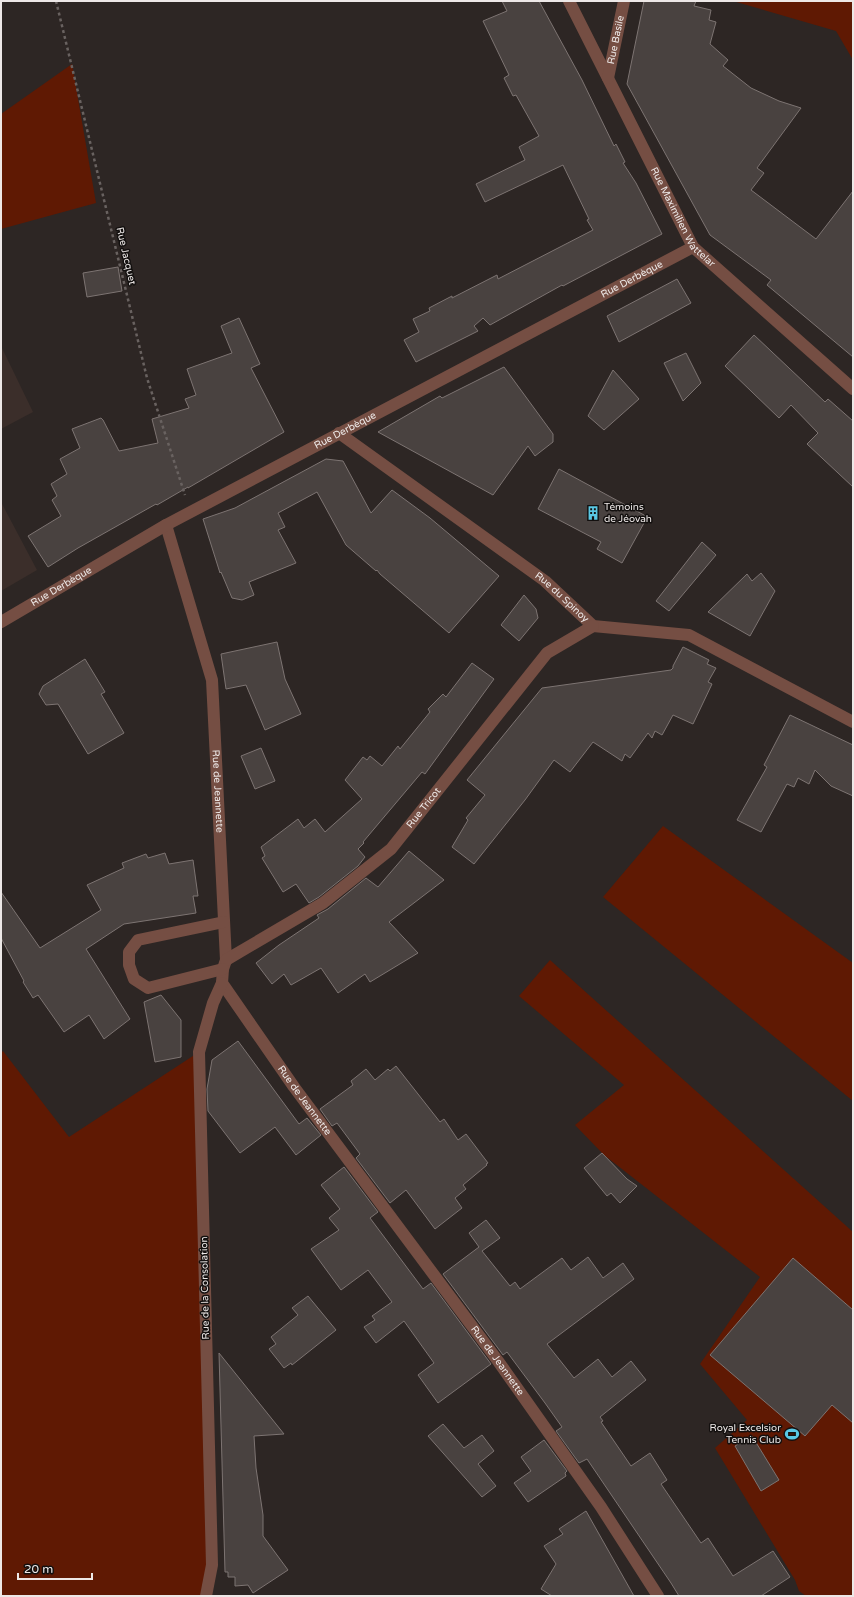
<svg xmlns="http://www.w3.org/2000/svg" width="854" height="1597" viewBox="0 0 854 1597" font-family="'Varela Round',sans-serif">
<style>
.built{fill:#3b2e2a}
.green{fill:#5f1903}
.building{fill:#494240;stroke:#7d7472}
.lines{fill:none;stroke-linecap:round;stroke-linejoin:round}
.path{stroke:#696260;stroke-width:2.5;stroke-dasharray:3 3;stroke-linecap:butt}
.minor{stroke:#754e43;stroke-width:12}
.labels{text-anchor:middle;dominant-baseline:central;stroke-width:3;stroke-linejoin:round;paint-order:stroke}
.street-label{font-size:10px;fill:#ede8e7;stroke:#13100f}
.poi-label{font-size:10px;fill:#ede8e7;stroke:#13100f;text-anchor:start}
</style>
<rect width="100%" height="100%" fill="#2d2624"/>
<path class="built" d="M1 346 33 412 1 429Z
M1 502 37 570 1 591Z"/>
<path class="green" d="M733 1H853V60L836 31Z
M72 64 96 203 1 229V114Z
M663 826 853 963V1101L603 897Z
M550 960 853 1232V1596H806L799 1591 795 1580 715 1448 747 1420 700 1364 760 1277 604 1155 575 1125 624 1085 519 996Z
M3 1051 69 1137 199 1052 210 1596H1V1053Z"/>
<path class="building" d="M502 1H539L582 80 614 146 616 144 625 162 623 163 636 183 662 234 563 286 562 285 490 325 483 318 474 326 478 331 416 362 404 340 419 332 413 319 430 311 429 308 452 296V298L497 275 498 279 593 230 587 220 589 219 563 165 485 202 476 184 525 160 519 147 539 136 516 95 513 96 504 78 509 75 483 21 507 11Z
M644 1H696L694 6 711 10 709 20 716 22 710 44 728 60 723 66 751 88 779 101 801 108 757 168 764 173 751 190 816 239 853 191V357L767 285 771 280 710 235 627 84Z
M118 267 122 291 87 297 83 273Z
M677 279 691 303 619 342 607 316Z
M239 318 260 364 251 368 284 432 188 488V487L157 505 156 504 78 548 48 567 28 536 61 516 52 500 57 496 51 484 67 474 60 459 80 448 72 429 101 418 103 420 119 451 158 443 152 419 189 408 185 399 196 395 187 369 232 353 221 326Z
M754 335 825 402 828 399 853 421V487L807 444 818 433 791 405 779 418 725 366Z
M686 353 701 383 683 401 664 363Z
M504 367 553 434V442L535 456 528 446 493 495 378 432 440 396 442 398Z
M613 370 639 399 604 430 588 416Z
M326 459 343 461 371 513 392 490 430 518 499 576 449 633 380 574 377 570 376 571 346 545 317 492 278 513 285 527 278 530 296 563 249 582 254 595 242 600 232 598 221 572 220 573 203 519 235 508Z
M559 469 644 515V523L622 563 597 549 601 542 538 509Z
M702 542 716 555 669 611 656 601Z
M761 573 775 591 750 636 708 612 747 574 752 581Z
M524 595 536 609 538 618 519 641 501 625Z
M277 642 285 679 301 714 265 730 246 685 226 689 221 654Z
M683 647 709 660 707 664 716 668 708 682 712 684 693 724 673 715 662 735 655 731 652 738 648 733 630 758 625 754 622 761 593 742 570 772 554 760 525 800 474 864 452 847 468 820 466 818 485 795 467 780 542 688 671 670 673 668V666Z
M85 659 105 692 101 694 124 733 88 754 58 704 46 705 39 694 43 686Z
M472 663 494 679 425 774 422 772 363 842 364 843 358 849 365 857 358 866 319 897 309 903 296 884 283 892 262 858 265 856 261 847 298 819 304 828 315 819 325 832 362 799 345 780 363 757 367 760 370 756 382 766 398 746 400 749 430 712 428 709 443 694 446 697Z
M790 715 853 745V796L831 786 815 770 809 784 798 778 794 787 787 784 761 832 737 820 767 767 764 765Z
M261 748 275 781 255 789 241 756Z
M409 851 444 880 389 922 418 953 370 982 365 974 338 993 321 968 291 985 284 974 272 984 256 963 279 945 319 918 317 915 328 909 366 878 378 887Z
M165 853 169 864 193 860 198 896H193L196 913 124 924 86 949 130 1019 104 1039 89 1015 64 1032 38 995 33 998 23 982 24 981 1 938V892L40 948 101 910 87 885 124 868 122 863 146 854 148 858Z
M161 995 181 1020V1057L155 1062 144 1002Z
M238 1041 299 1124 307 1118 321 1135 296 1155 275 1127 240 1153 208 1111 207 1089 212 1060Z
M396 1066 440 1122 444 1119 458 1140 466 1134 488 1163 486 1164 487 1165 463 1185 466 1189 455 1198 462 1208 435 1229 406 1190 390 1203 356 1158 360 1154 337 1123 332 1126 320 1109 353 1085 351 1081 366 1069 375 1080 388 1069 390 1071Z
M602 1153 627 1179 637 1186 620 1203 611 1193 607 1196 584 1168Z
M344 1167 378 1212 370 1218 423 1289 431 1283 491 1364 438 1403 418 1375 434 1363 404 1321 376 1343 364 1327 375 1320 372 1316 392 1302 368 1270 341 1290 311 1249 339 1230 329 1218 340 1209 321 1185Z
M486 1220 500 1238 482 1251 510 1286 515 1282 520 1289 562 1258 571 1270 588 1257 603 1278 623 1263 634 1279 547 1344 574 1378 598 1359 612 1377 631 1361 646 1380 600 1417 603 1421 601 1422 631 1466 650 1453 667 1480 661 1484 701 1543 708 1538 733 1576 773 1551 790 1577 761 1596H679L671 1583 587 1459 579 1463 556 1431 562 1427 545 1403 507 1352 503 1355 443 1274 479 1247 469 1233Z
M793 1258 853 1310V1423L832 1405 805 1436 710 1355Z
M308 1296 336 1330 292 1365 291 1363 284 1368 269 1349 276 1344 271 1337 298 1315 292 1308Z
M219 1353 284 1434 254 1436 256 1468 263 1515V1536L288 1570 253 1593 248 1585 235 1586V1577H228V1572H225Z
M443 1424 464 1448 482 1435 494 1451 478 1464 496 1486 482 1497 428 1436Z
M752 1436 779 1480 761 1491 735 1446Z
M544 1440 567 1471 565 1473 566 1476 528 1502 514 1483 531 1471 521 1457Z
M586 1511 634 1596H552L541 1589 556 1564 544 1546 563 1534 559 1529Z"/>
<g class="lines">
<path class="path" d="M56 1 147 378 185 495"/>
<g class="minor">
<path id="s1" d="M569 1 693 247 853 389"/>
<path id="s2" d="M608 78 624 1"/>
<path id="s3" d="M339 433 545 581 593 626 689 635 853 722"/>
<path id="s4" d="M166 525 212 680 226 960 223 969 222 983 294 1087 498 1361 601 1507 658 1596"/>
<path id="s5" d="M1 622 166 525 693 247"/>
<path id="s6" d="M226 960 323 903 391 849 547 653 593 626"/>
<path d="M223 969 148 988 134 979 129 965V952L138 940 224 922"/>
<path d="M206 1596 212 1565 199 1052 213 1003 222 983"/>
</g>
</g>
<defs>
<symbol id="building-bare" viewBox="-9 -9 18 18"><path d="M-4-6H4V6H1V3H-1V6H-4ZM-2.5-4.3h1.7v1.8h-1.7ZM.8-4.3h1.7v1.8H.8ZM-2.5-1h1.7V.8h-1.7ZM.8-1h1.7V.8H.8Z" fill="#59c8e4" stroke="#13100f" stroke-width="2.5" paint-order="stroke"/></symbol>
<symbol id="stadium-bare" viewBox="-9 -9 18 18"><path d="M0-5a6.5 5 0 1 0 0 10a6.5 5 0 1 0 0-10ZM-3.5-1.8h7v3.6h-7Z" fill="#59c8e4" stroke="#13100f" stroke-width="2.5" paint-order="stroke"/></symbol>
</defs>
<g fill-rule="evenodd">
<use href="#building-bare" x="583" y="503" width="20" height="20"/>
<use href="#stadium-bare" x="782" y="1424" width="20" height="20"/>
</g>
<g class="labels">
<g class="street-label">
<text stroke="none"><textPath href="#s2" startOffset="39">Rue Basile</textPath></text>
<text stroke="none"><textPath href="#s1" startOffset="245">Rue Maximilien Wattelar</textPath></text>
<text transform="translate(126 256) rotate(77)">Rue Jacquet</text>
<text stroke="none"><textPath href="#s5" startOffset="718">Rue Derbèque</textPath></text>
<text stroke="none"><textPath href="#s5" startOffset="394">Rue Derbèque</textPath></text>
<text stroke="none"><textPath href="#s5" startOffset="70">Rue Derbèque</textPath></text>
<text stroke="none"><textPath href="#s3" startOffset="277">Rue du Spinoy</textPath></text>
<text stroke="none"><textPath href="#s4" startOffset="273">Rue de Jeannette</textPath></text>
<text stroke="none"><textPath href="#s6" startOffset="252">Rue Tricot</textPath></text>
<text stroke="none"><textPath href="#s4" startOffset="609">Rue de Jeannette</textPath></text>
<text transform="translate(205 1288) rotate(-91)">Rue de la Consolation</text>
<text stroke="none"><textPath href="#s4" startOffset="933">Rue de Jeannette</textPath></text>
</g>
<g class="poi-label">
<text x="604" y="507">Témoins<tspan x="604" dy="12">de Jéovah</tspan></text>
<text x="781" y="1428" text-anchor="end">Royal Excelsior<tspan x="781" dy="12">Tennis Club</tspan></text>
</g>
</g>
<rect width="854" height="1597" fill="none" stroke="#ede8e7" stroke-width="4"/>
<path d="M18 1573v6h74v-6" fill="none" stroke="#ede8e7" stroke-width="2"/>
<text x="24" y="1573" font-size="12" fill="#ede8e7" stroke="#13100f" stroke-width="3" paint-order="stroke">20 m</text>
</svg>
